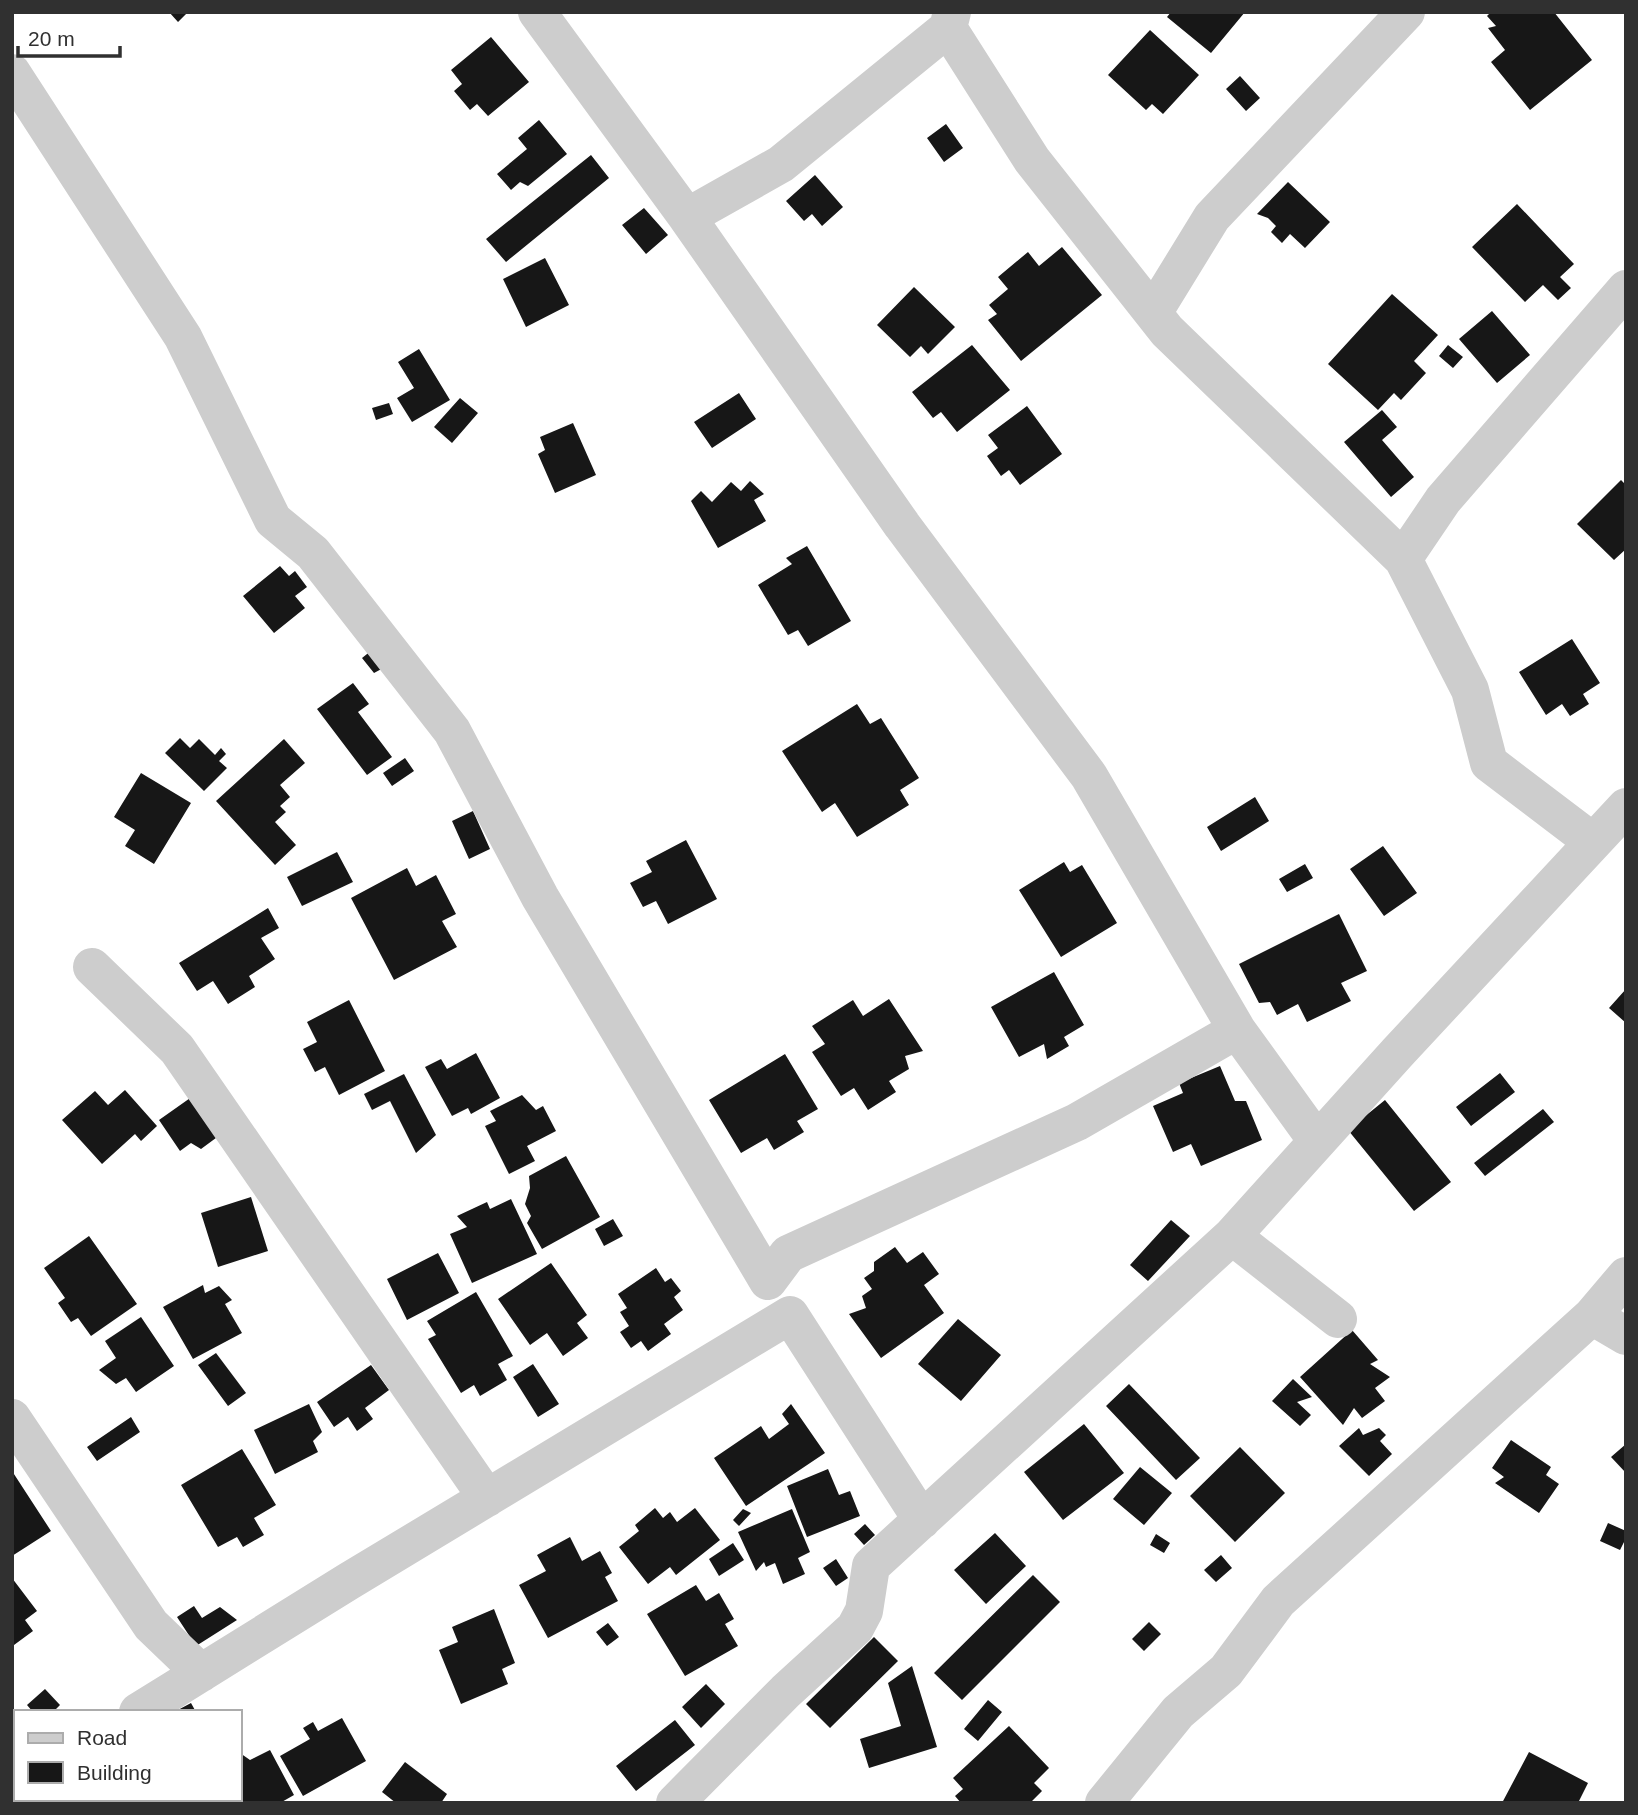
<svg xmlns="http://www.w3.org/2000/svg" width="1638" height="1815" viewBox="0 0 1638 1815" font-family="Helvetica,sans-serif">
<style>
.building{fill:#171717}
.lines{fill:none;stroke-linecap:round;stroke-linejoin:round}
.minor{stroke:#cdcdcd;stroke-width:38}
</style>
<rect width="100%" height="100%" fill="#fff"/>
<path class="building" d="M169 12H188L178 22Z
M1171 12H1245L1211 53 1167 17Z
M1491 12H1554L1592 60 1530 110 1491 62 1505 50 1488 28 1496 26 1487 16Z
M1150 30 1199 75 1163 114 1152 104 1146 110 1108 75Z
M491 37 529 82 488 116 477 104 470 110 454 91 462 84 451 70Z
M1240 76 1260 98 1246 111 1226 89Z
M539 120 567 154 528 186 520 182 511 190 497 174 527 149 518 138Z
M946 124 963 148 944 162 927 138Z
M591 155 609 178 506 262 486 239Z
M815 175 843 207 822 226 812 214 804 221 786 201Z
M1288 182 1330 222 1305 248 1290 234 1282 243 1271 232 1276 226 1268 218 1257 214Z
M1517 204 1574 264 1560 277 1571 288 1558 300 1543 285 1525 302 1472 247Z
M644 208 668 235 646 254 622 225Z
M1062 247 1102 295 1021 361 988 320 997 314 989 305 1008 289 998 277 1028 252 1039 266Z
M545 258 569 305 526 327 503 279Z
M914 287 955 327 928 354 921 346 910 357 877 325Z
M1392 294 1438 335 1414 361 1426 373 1401 400 1394 393 1378 410 1328 364Z
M1492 311 1530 355 1497 383 1459 339Z
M972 345 1010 390 957 432 941 412 933 418 912 392Z
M1448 345 1463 357 1453 368 1439 356Z
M419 349 450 400 412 422 397 398 414 388 398 362Z
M739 393 756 419 712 448 694 422Z
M460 398 478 413 452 443 434 427Z
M389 403 393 414 376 420 372 408Z
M1027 406 1062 454 1020 485 1009 470 1001 476 987 456 998 448 988 435Z
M1382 410 1397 427 1382 440 1414 477 1391 497 1344 442Z
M573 423 596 475 555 493 538 454 545 450 540 437Z
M1621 480 1626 485V549L1614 560 1577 524Z
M750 481 764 494 754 500 766 521 718 548 691 501 701 491 712 502 731 482 741 491Z
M807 546 851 621 808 646 798 630 788 635 758 585 792 564 786 558Z
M280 566 289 576 295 571 307 587 295 596 305 608 274 633 243 596Z
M1572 639 1600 683 1583 694 1589 704 1570 716 1562 704 1546 715 1519 672Z
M377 646 387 666 374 673 362 658Z
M353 683 369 704 358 712 392 757 367 775 317 709Z
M857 704 870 724 881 718 919 778 900 790 909 805 857 837 835 803 822 812 782 751Z
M180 738 190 748 199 739 215 755 221 748 226 754 219 761 227 768 204 791 165 753Z
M284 739 305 763 280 785 290 797 280 806 286 812 275 822 296 845 275 865 216 801Z
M405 758 414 771 392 786 383 773Z
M141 773 191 803 154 864 125 846 135 830 114 817Z
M1255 797 1269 821 1221 851 1207 827Z
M473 811 490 849 469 859 452 821Z
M686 840 717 899 668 924 656 901 643 907 630 883 652 872 646 861Z
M1383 846 1417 893 1384 916 1350 869Z
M337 852 353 882 302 906 287 877Z
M1064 862 1070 872 1082 865 1117 923 1061 957 1019 890Z
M1305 864 1313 878 1287 892 1279 879Z
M407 868 416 886 436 875 456 914 442 921 457 947 394 980 351 898Z
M268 908 279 928 261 938 275 959 249 976 255 987 228 1004 213 981 197 991 179 963Z
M1339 914 1367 971 1341 983 1351 1001 1307 1022 1298 1004 1277 1015 1270 1002 1259 1003 1239 964Z
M1054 972 1084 1025 1064 1037 1069 1046 1047 1059 1044 1044 1019 1057 991 1007Z
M1626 989V1023L1609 1008Z
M889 999 923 1051 905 1056 909 1069 889 1081 896 1092 868 1110 854 1088 841 1096 812 1052 825 1044 812 1026 853 1000 863 1016Z
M349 1000 385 1071 339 1095 325 1067 315 1072 303 1049 317 1042 307 1022Z
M476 1053 500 1098 471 1114 468 1108 452 1116 425 1067 441 1059 447 1069Z
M785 1054 818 1109 797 1121 804 1132 774 1150 767 1138 741 1153 709 1100Z
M1220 1066 1235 1101H1246L1262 1140 1201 1166 1191 1144 1173 1152 1153 1106 1183 1093 1179 1083Z
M1500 1073 1515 1092 1471 1126 1456 1107Z
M404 1074 436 1135 416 1153 390 1101 372 1110 364 1094Z
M125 1090 157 1126 141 1141 135 1134 102 1164 62 1120 95 1091 108 1105Z
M522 1095 536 1110 543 1106 556 1131 527 1146 535 1161 509 1174 485 1126 496 1121 490 1111Z
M193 1096 220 1135 201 1149 191 1143 180 1151 159 1120Z
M1385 1100 1451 1182 1414 1211 1348 1130Z
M1543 1109 1554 1122 1485 1176 1474 1163Z
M566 1156 600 1217 542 1249 527 1223 531 1216 525 1204 530 1188 529 1176Z
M251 1197 268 1251 218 1267 201 1213Z
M511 1199 537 1254 472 1283 450 1234 467 1227 457 1216 487 1202 490 1209Z
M613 1219 623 1236 604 1246 595 1229Z
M1171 1220 1190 1236 1148 1281 1130 1265Z
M89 1236 137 1304 91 1336 78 1318 71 1322 58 1303 65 1298 44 1268Z
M895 1247 907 1263 923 1252 939 1274 924 1285 944 1313 881 1358 849 1314 866 1308 862 1296 872 1289 864 1278 874 1271V1262Z
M438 1253 459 1293 407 1320 387 1279Z
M551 1263 587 1315 577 1323 588 1338 563 1356 547 1333 530 1345 498 1299Z
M656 1268 665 1282 671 1278 681 1291 674 1297 683 1310 664 1324 671 1334 648 1351 641 1341 631 1348 620 1332 629 1326 620 1312 627 1308 618 1294Z
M203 1285 205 1293 219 1286 232 1300 225 1304 242 1333 193 1359 163 1307Z
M476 1292 513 1356 498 1364 507 1380 480 1396 474 1385 461 1393 428 1339 436 1335 427 1321Z
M141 1317 174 1366 136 1392 126 1378 116 1384 99 1370 116 1358 105 1341Z
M958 1319 1001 1355 961 1401 918 1364Z
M1352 1330 1378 1360 1370 1364 1390 1377 1375 1388 1385 1401 1362 1418 1354 1408 1343 1425 1300 1377Z
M216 1353 246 1393 228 1406 198 1365Z
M533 1364 559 1404 538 1417 513 1377Z
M371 1365 389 1390 365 1408 373 1419 357 1431 348 1417 334 1427 317 1402Z
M1293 1379 1312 1397 1297 1402 1311 1415 1300 1426 1272 1401Z
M1129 1384 1200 1458 1176 1480 1106 1406Z
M309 1404 322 1432 313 1441 318 1452 275 1474 254 1430Z
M791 1404 825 1453 746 1506 714 1458 761 1426 769 1439 789 1424 782 1414Z
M131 1417 140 1432 97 1461 87 1447Z
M1084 1424 1124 1473 1063 1520 1024 1472Z
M1359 1428 1363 1435 1379 1428 1386 1435 1380 1441 1392 1454 1369 1476 1339 1446Z
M1511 1440 1551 1467 1546 1475 1559 1484 1539 1513 1495 1483 1504 1477 1492 1468Z
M1626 1444V1473L1611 1457Z
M1240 1447 1285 1493 1235 1542 1190 1496Z
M242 1449 276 1505 254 1518 264 1535 243 1547 237 1537 218 1547 181 1485Z
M1140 1467 1172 1493 1144 1525 1113 1499Z
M828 1469 839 1495 850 1491 860 1516 807 1537 787 1486Z
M12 1471 51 1531 12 1556Z
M655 1508 663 1518 670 1512 677 1522 695 1508 720 1540 676 1575 670 1567 648 1584 619 1547 639 1531 635 1525Z
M743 1509 751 1513 739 1526 733 1520Z
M792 1509 810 1552 798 1558 805 1574 783 1584 775 1563 766 1567 764 1562 756 1571 738 1532Z
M1608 1523 1626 1531V1538L1620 1550 1600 1541Z
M865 1524 875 1535 864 1545 854 1534Z
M995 1533 1026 1566 986 1604 954 1570Z
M1156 1534 1170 1543 1164 1553 1150 1545Z
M570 1537 582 1561 600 1551 612 1573 605 1577 618 1601 548 1638 519 1585 546 1571 537 1555Z
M733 1543 744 1560 719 1576 709 1559Z
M1221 1555 1232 1568 1216 1582 1204 1570Z
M836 1559 848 1578 836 1586 823 1568Z
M1033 1575 1060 1602 962 1700 934 1673Z
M12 1578 37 1611 25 1620 33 1631 14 1645Z
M696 1585 706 1601 719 1593 734 1619 725 1624 738 1646 685 1676 647 1614Z
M194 1606 202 1618 220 1607 237 1620 196 1646 177 1617Z
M494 1609 515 1663 502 1669 508 1684 461 1704 439 1650 458 1642 452 1627Z
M1149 1622 1161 1634 1144 1651 1132 1639Z
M608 1623 619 1637 607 1646 596 1632Z
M874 1637 898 1661 830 1728 806 1704Z
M912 1666 937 1747 869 1768 860 1739 901 1726 888 1683Z
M706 1684 725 1704 701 1728 682 1707Z
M45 1689 60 1705 53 1712H33L27 1705Z
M988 1700 1002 1712 978 1741 964 1729Z
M191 1703 196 1712H174Z
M342 1718 366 1761 303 1796 280 1756 310 1739 303 1728 313 1722 318 1731Z
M675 1720 695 1745 636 1791 616 1766Z
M1009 1726 1049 1768 1034 1783 1042 1791 1030 1803H961L955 1796 963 1789 953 1778Z
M270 1750 294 1795 280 1803H228L226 1799H240V1753L250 1760Z
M1529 1752 1588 1783 1578 1803H1502Z
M405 1762 447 1794 441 1803H396L382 1792Z"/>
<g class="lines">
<path class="minor" d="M537 12 687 217 781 164 948 28
M952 12 948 28 1032 160 1167 331 1403 559
M12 73 183 337 273 520 313 553 452 731 540 897 768 1281 788 1254 1077 1122 1237 1030 1317 1141
M687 217 902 525 1089 776 1237 1030
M1153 313 1212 217 1406 12
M1593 842 1489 763 1470 690 1403 559 1443 500 1626 289
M92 967 177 1049 487 1498
M1232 1236 1338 1319
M1592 1316 1626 1336
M12 1418 151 1625 201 1673
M138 1712 349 1581 790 1315 922 1520
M12 1790 16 1788
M675 1803 786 1691 855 1628 864 1611 871 1566 1232 1236 1398 1052 1626 807
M1104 1803 1178 1712 1226 1671 1278 1601 1592 1316 1626 1276"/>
</g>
<rect width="1638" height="1815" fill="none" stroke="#303030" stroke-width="28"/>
<rect x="14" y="1710" width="228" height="91" fill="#ffffff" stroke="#acacac" stroke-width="2"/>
<rect x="28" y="1733" width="35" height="10" fill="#cdcdcd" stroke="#acacac" stroke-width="2"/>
<text x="77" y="1745" font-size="21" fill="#303030">Road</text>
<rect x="28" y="1762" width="35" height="21" fill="#171717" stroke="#acacac" stroke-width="2"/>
<text x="77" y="1780" font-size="21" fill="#303030">Building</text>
<path d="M18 46v10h102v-10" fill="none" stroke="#303030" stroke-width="3.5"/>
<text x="28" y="46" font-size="21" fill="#303030" stroke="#ffffff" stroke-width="5" paint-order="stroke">20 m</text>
</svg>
